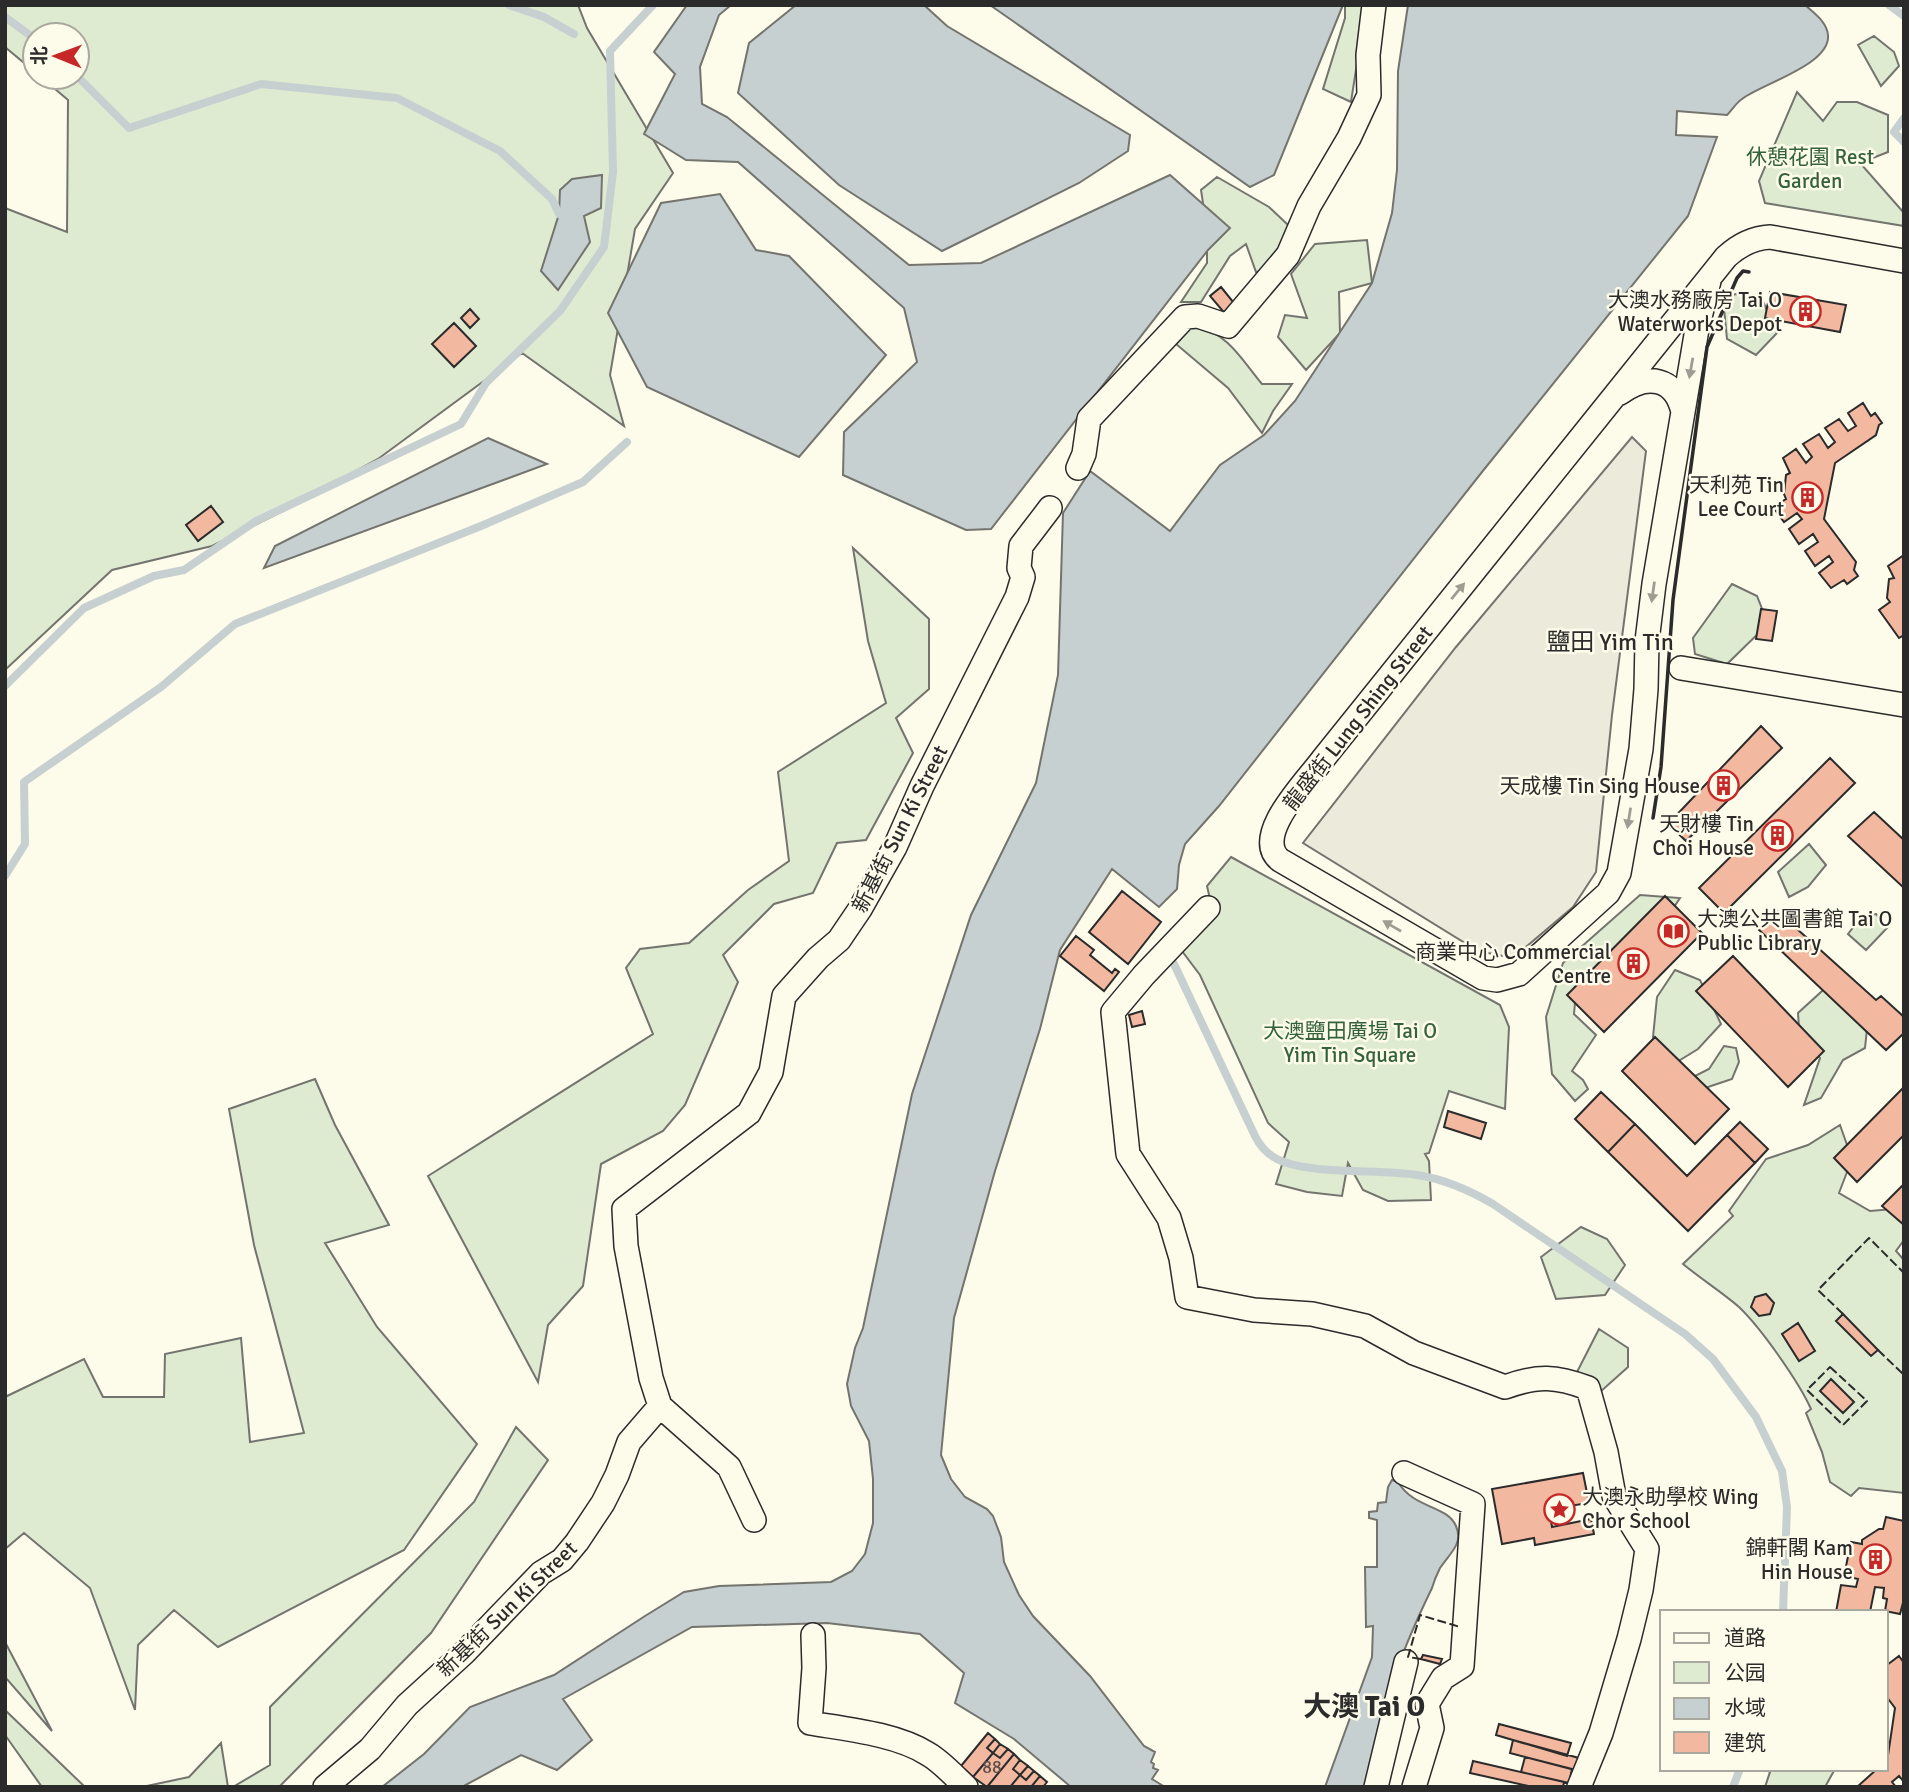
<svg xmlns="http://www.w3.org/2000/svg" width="1909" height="1792" viewBox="0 0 1909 1792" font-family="Signika,'Noto Sans SC',sans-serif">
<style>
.green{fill:#deebd1;stroke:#74746e;stroke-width:2}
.parking{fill:#eceadb;stroke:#74746e;stroke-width:2}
.water{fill:#c7d0d0;stroke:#74746e;stroke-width:2}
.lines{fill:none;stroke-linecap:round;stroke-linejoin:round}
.stream{stroke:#c7d0d0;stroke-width:8}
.building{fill:#f2b8a0;stroke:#2b2b2b;stroke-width:2}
.street-casing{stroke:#2b2b2b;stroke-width:26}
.street{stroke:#fdfbea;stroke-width:23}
.fence{stroke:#2b2b2b;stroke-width:2;stroke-dasharray:9 3.5;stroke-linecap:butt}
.wall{stroke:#2b2b2b;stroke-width:3.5}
.oneway{fill:#9e9d94}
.labels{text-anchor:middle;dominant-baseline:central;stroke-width:5;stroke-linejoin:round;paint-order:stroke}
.number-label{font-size:18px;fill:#5d4e48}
.park-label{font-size:21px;fill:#34623c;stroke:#fdfbea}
.poi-label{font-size:21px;fill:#2b2b2b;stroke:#fdfbea;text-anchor:end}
.street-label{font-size:21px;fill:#2b2b2b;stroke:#fdfbea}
.quarter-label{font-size:24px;fill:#2b2b2b;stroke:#fdfbea}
.district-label{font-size:28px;font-weight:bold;fill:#2b2b2b;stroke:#fdfbea}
</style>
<rect width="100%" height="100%" fill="#fdfbea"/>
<path class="green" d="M5 5H578L587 28 673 173 635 229 610 375 624 426 522 353 378 459 283 511 212 546 112 570 5 670V208L67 232 68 100 41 77H77V35H35V72L5 47Z
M1345 5H1366L1351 102 1323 89 1345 18Z
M1874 36 1894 52 1899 66 1881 86 1858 45Z
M1797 92 1823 121 1837 102H1857L1888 115V152L1860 163 1904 213V226L1765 203 1759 181Z
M1217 177 1269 207 1288 225 1289 265 1256 272 1246 244 1230 256 1201 302H1181L1207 263V229L1201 190Z
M1367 240 1372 283 1339 292 1340 333 1306 370 1278 337 1285 315 1307 318 1291 274 1315 244Z
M1736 294 1762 299 1777 333 1756 355 1727 339 1723 298Z
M1194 324C1230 336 1239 356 1262 384H1292L1273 411 1262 433 1228 388 1176 344Z
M853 548 929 619V689L896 718 913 753 866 840 837 843 813 893 774 904 723 955 738 982 685 1105 663 1131 601 1164 583 1286 548 1325 538 1382 428 1176 653 1034 626 968 640 949 689 943 748 890 789 861 778 772 886 703 868 641Z
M1732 584 1757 596 1768 624 1727 664 1695 654 1693 638Z
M1809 844 1826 865 1808 887 1789 897 1778 872Z
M1231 857 1500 1005 1509 1027 1505 1109 1449 1091 1429 1153 1425 1154 1429 1161 1431 1200 1388 1201 1363 1190 1348 1163 1342 1196 1307 1192 1276 1184 1289 1142 1268 1123 1200 975 1182 951 1213 912 1207 886Z
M1640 895 1680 898 1665 920 1576 992 1574 1014 1596 1035 1572 1071 1583 1080 1588 1089 1575 1101 1552 1074 1546 1017 1563 963Z
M1876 914 1888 927 1866 950 1848 934 1862 916Z
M1675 970 1700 980 1721 1024 1698 1049 1672 1065 1653 1037 1657 997Z
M1832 982 1868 1019 1865 1048 1843 1060 1821 1098 1804 1105 1820 1058 1800 1043 1798 1013Z
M1724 1046 1736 1048 1739 1062 1732 1079 1696 1091 1685 1081 1709 1069Z
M315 1079 335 1125 389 1225 325 1243 377 1327 477 1444 404 1550 218 1647 174 1610 138 1645 135 1710 90 1588 24 1533 5 1549V1397L84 1359 103 1397H164L165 1354 241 1338 250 1442 304 1433 254 1245 229 1109Z
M1840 1125 1852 1159 1839 1193 1870 1211 1904 1208V1240L1896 1251 1904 1260V1493L1859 1488 1851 1496 1830 1482 1822 1452 1806 1413 1811 1409C1799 1382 1761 1328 1739 1307 1722 1292 1701 1279 1683 1264L1733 1216 1729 1211 1766 1159 1808 1145Z
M1581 1227 1607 1239 1625 1265 1605 1295 1556 1299 1541 1257Z
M1599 1329 1628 1348V1367L1599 1393 1577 1372Z
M516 1427 548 1460 431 1633 279 1787H233L270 1765V1707L474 1502Z
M5 1642 52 1731 5 1677Z
M5 1710 85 1787H42L5 1735Z
M221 1743 228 1787H142L189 1777Z
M1764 1769H1835L1825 1787H1765L1770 1772Z"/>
<path class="parking" d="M1632 437 1646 451 1612 715 1596 872 1573 907 1513 958 1478 951 1303 843 1456 647Z"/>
<path class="water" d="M687 5H731L719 15 700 67 702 104 727 117 909 265 981 263 1170 175 1230 228 1208 250 991 529 966 530 843 475 844 432 917 362 904 308 738 162 686 160 644 134 675 74 654 52Z
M796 5H924L947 26 1130 135 1128 151 1079 183 942 251 839 185 738 93 749 43Z
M990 5H1343L1274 175 1250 187Z
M1408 5H1805C1814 13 1827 22 1828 35 1831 65 1761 84 1742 99 1736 103 1732 110 1727 115L1677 111 1676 135 1717 137 1688 216 1482 472 1219 806 1185 844 1179 865 1177 889 1159 907 1112 869 1060 950 1040 1029 995 1171 954 1318 941 1455 951 1479 965 1497 987 1509 993 1516 1001 1537 1004 1562 1019 1595 1033 1616 1090 1676 1144 1746 1155 1752 1151 1762 1154 1764 1153 1768 1158 1770 1152 1779 1165 1787H1071L1014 1739 955 1703 964 1673 920 1634 827 1623 692 1627 563 1699 592 1740 557 1770 521 1755 462 1787H382L424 1754 470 1707 554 1675 645 1616 684 1592 719 1586 831 1582 852 1571 865 1554 873 1523V1479L869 1441 851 1406 847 1384 855 1348 863 1328 912 1094 971 915 1036 783 1058 675 1063 513 1090 471 1170 531 1220 465 1264 435 1295 401 1372 283 1392 213 1397 170 1398 71Z
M602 175 601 208 584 216 590 242 558 290 541 271 559 214 560 190 572 179Z
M720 194 756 250 789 256 886 355 799 457 647 387 608 313 661 203Z
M488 438 547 464 264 568 275 546Z
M1392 1480 1398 1482C1414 1509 1447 1505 1456 1526 1464 1544 1449 1554 1440 1568 1437 1574 1434 1581 1432 1588 1417 1619 1403 1649 1393 1682 1383 1716 1379 1752 1372 1787H1325L1372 1657 1373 1626 1366 1627 1365 1567H1377V1520L1369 1518V1512L1377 1511 1378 1503 1386 1502 1388 1487Z"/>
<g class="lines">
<path class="stream" d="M509 5 544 17 574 34
M1889 5 1904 16
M5 17 35 39
M77 76 129 128 261 84 397 98 500 151 552 199 559 214
M1904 118 1894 132 1904 142
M5 686 84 608 154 576 184 570 256 521 461 424 486 383 560 311 604 247 613 172 610 51 653 5
M5 876 25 844 24 782 161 687 235 624 481 526 583 482 627 442
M1174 964 1255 1136C1260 1146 1267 1154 1277 1159 1307 1175 1380 1169 1417 1175 1444 1179 1469 1190 1493 1204L1685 1334 1713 1359 1756 1417 1782 1471 1787 1507 1783 1612
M1733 1787 1740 1769"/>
</g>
<path class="building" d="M1221 287 1238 308 1227 316 1210 296Z
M1770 292 1846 305 1840 332 1765 318Z
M470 309 479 319 470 328 461 318Z
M454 323 476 346 454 367 432 344Z
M1863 403 1871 416 1875 413 1882 423 1879 425 1876 435 1835 463 1824 519 1856 562 1854 570 1858 576 1847 584 1844 580 1831 588 1819 573 1833 562 1829 556 1815 566 1805 551 1818 542 1813 534 1799 544 1789 529 1802 519 1797 513 1784 522 1773 507 1786 499 1784 494 1786 475 1790 473 1783 458 1796 449 1806 463 1812 457 1803 444 1819 434 1828 448 1835 442 1825 428 1839 419 1848 431 1856 426 1848 413Z
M211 506 223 522 198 541 186 525Z
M1904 555V635L1899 638 1879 610 1890 602 1887 598 1889 579 1894 578 1888 566Z
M1761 609 1777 611 1772 641 1756 639Z
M1761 726 1782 748 1686 841 1668 824Z
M1830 758 1855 783 1724 913 1699 888Z
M1874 812 1904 840V888L1848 836Z
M1122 891 1161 922 1128 964 1089 932Z
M1665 896 1702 933 1604 1032 1567 995Z
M1777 911 1876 1000 1881 996 1904 1017V1033L1886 1050 1758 929Z
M1076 936 1094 950 1090 955 1112 973 1115 969 1119 972 1104 991 1060 956Z
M1733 956 1824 1051 1788 1087 1696 991Z
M1142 1011 1145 1024 1132 1027 1129 1015Z
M1655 1037 1729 1109 1695 1144 1622 1071Z
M1904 1087V1135L1857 1182 1834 1158Z
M1601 1092 1635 1124 1608 1152 1575 1119Z
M1448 1111 1486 1123 1481 1139 1444 1127Z
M1740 1122 1768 1149 1755 1163 1727 1135Z
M1635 1124 1687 1176 1727 1135 1755 1163 1688 1231 1608 1152Z
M1904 1184V1225L1882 1206Z
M1766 1294 1774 1303 1770 1314 1759 1316 1751 1307 1755 1297Z
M1843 1314 1878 1350 1871 1356 1836 1321Z
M1798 1323 1815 1351 1799 1361 1782 1334Z
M1831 1379 1854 1402 1843 1413 1820 1391Z
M1583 1473 1589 1503 1549 1509 1552 1527 1591 1519 1594 1534 1535 1545 1534 1538 1502 1544 1492 1489Z
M1886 1517 1904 1521V1599L1900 1614 1885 1611 1887 1599 1883 1598 1884 1588 1875 1587 1870 1612H1836L1841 1585 1856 1587 1858 1579 1844 1576 1851 1542 1862 1544V1540L1879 1529H1883Z
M1423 1655 1442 1659 1440 1664 1421 1659Z
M1899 1656 1904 1663V1782L1899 1776 1892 1782 1896 1787H1857L1877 1769H1886L1895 1708 1886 1696V1663L1887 1665Z
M1499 1724 1571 1743 1567 1756 1496 1735Z
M988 1733 995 1739 987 1748 993 1753 973 1777 961 1766Z
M995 1739 1000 1744 993 1753 987 1748Z
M1513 1740 1579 1758 1575 1770 1510 1753Z
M1000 1744 1008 1749 1000 1758 993 1753Z
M1008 1749 1014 1754 987 1787 973 1777 993 1753 1000 1758Z
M1014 1754 1020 1760 1013 1769 1020 1775 1010 1787H987Z
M1525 1757 1572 1769 1569 1783 1521 1772Z
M1020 1760 1028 1766 1020 1775 1013 1769Z
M1473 1761 1564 1782 1563 1787H1533L1470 1773Z
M1028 1766 1034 1771 1026 1780 1020 1775Z
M1034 1771 1040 1776 1031 1787H1010L1020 1775 1026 1780Z
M1040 1776 1047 1782 1043 1787H1031Z"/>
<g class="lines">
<defs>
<path id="street" d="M1710 277 1697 329 1654 584 1647 641 1646 689 1641 749 1619 873 1608 893 1519 974 1497 980 1483 978 1280 860C1251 836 1307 781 1323 759L1726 257C1739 245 1752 238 1770 237L1904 261
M1620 393C1647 373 1675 377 1683 412
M1078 468 1084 454 1089 419 1185 317 1198 316 1228 326 1288 255 1309 206 1349 138 1369 95 1368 55 1374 5
M1681 668 1904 705
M1208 908 1144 975 1113 1012 1128 1154 1169 1218 1181 1258 1187 1297 1254 1310 1312 1314 1365 1326 1414 1353 1505 1387C1538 1375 1556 1376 1588 1388L1606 1452 1614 1496 1647 1549 1641 1590 1629 1639 1601 1733 1579 1787
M660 1406 729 1467 754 1520
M1404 1473 1473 1504 1462 1666 1443 1678 1427 1704 1432 1728 1414 1787
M813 1635 814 1668 810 1723C846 1729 897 1734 928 1754 942 1762 954 1776 966 1787
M325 1787 370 1749 407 1705 464 1653 541 1573 562 1560 577 1542 603 1503 617 1475 629 1442 660 1406 651 1378 626 1246 624 1209 749 1113 771 1072 784 996 818 958 839 940 860 909 895 847 922 786 1017 597 1023 577 1019 568 1021 546 1050 508
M1376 1787 1406 1662"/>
</defs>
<use href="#street" class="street-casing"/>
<use href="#street" class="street"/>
<path class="fence" d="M1843 1314 1818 1290 1869 1238 1904 1273
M1878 1350 1904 1375
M1830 1367 1867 1401 1843 1425 1807 1390Z
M1421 1659 1408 1657 1420 1615 1460 1627"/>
<path class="wall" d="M1653 818 1661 767 1673 600 1707 347 1737 278 1743 271 1749 272"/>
</g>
<defs><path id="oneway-solid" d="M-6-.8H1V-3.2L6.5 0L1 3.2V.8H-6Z" transform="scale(1.75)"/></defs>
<g class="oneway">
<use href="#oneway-solid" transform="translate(1691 368) rotate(100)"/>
<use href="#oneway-solid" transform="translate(1458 591) rotate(-51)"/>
<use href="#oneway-solid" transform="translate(1653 592) rotate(98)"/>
<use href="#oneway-solid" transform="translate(1629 818) rotate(99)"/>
<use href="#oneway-solid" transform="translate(1392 926) rotate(-150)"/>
</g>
<defs>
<symbol id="building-ring" viewBox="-11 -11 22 22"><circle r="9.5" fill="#fdfbea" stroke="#c62828" stroke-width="1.5"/><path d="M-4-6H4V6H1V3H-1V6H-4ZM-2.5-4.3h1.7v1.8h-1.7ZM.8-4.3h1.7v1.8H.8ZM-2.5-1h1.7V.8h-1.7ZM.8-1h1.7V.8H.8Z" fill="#c62828"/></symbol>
<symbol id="library-ring" viewBox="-11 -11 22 22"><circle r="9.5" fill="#fdfbea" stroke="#c62828" stroke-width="1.5"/><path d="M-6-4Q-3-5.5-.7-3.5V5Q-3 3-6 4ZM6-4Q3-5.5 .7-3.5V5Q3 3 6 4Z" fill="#c62828"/></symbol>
<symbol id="sight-ring" viewBox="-11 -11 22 22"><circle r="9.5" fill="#fdfbea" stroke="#c62828" stroke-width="1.5"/><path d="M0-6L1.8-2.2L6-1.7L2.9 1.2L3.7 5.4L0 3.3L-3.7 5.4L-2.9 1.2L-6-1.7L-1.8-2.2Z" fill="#c62828"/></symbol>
</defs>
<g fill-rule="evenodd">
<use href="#building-ring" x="1788" y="294" width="35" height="35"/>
<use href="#building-ring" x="1790" y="480" width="35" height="35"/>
<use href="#building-ring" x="1706" y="768" width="35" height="35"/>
<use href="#building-ring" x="1760" y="818" width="35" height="35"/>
<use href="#library-ring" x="1656" y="914" width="35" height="35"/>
<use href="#building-ring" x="1616" y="946" width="35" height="35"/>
<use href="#sight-ring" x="1542" y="1492" width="35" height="35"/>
<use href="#building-ring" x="1858" y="1542" width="35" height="35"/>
</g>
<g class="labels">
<g class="number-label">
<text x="992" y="1767">88</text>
</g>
<g class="park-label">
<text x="1810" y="157">休憩花園 Rest<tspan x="1810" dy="24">Garden</tspan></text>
<text x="1350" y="1031">大澳鹽田廣場 Tai O<tspan x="1350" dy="24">Yim Tin Square</tspan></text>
</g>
<g class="poi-label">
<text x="1782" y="300">大澳水務廠房 Tai O<tspan x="1782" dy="24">Waterworks Depot</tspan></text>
<text x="1784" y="485">天利苑 Tin<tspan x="1784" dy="24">Lee Court</tspan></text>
<text x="1700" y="786">天成樓 Tin Sing House</text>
<text x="1754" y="824">天財樓 Tin<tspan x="1754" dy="24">Choi House</tspan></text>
<text x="1697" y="919" text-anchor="start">大澳公共圖書館 Tai O<tspan x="1697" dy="24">Public Library</tspan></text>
<text x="1611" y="952">商業中心 Commercial<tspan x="1611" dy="24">Centre</tspan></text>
<text x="1582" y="1497" text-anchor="start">大澳永助學校 Wing<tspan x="1582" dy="24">Chor School</tspan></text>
<text x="1853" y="1548">錦軒閣 Kam<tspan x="1853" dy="24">Hin House</tspan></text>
</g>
<g class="street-label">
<text transform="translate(1358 718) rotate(-52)">龍盛街 Lung Shing Street</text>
<text transform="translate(900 829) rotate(-63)">新基街 Sun Ki Street</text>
<text transform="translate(507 1609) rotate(-44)">新基街 Sun Ki Street</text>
</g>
<g class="quarter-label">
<text x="1610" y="642">鹽田 Yim Tin</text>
</g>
<g class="district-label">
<text x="1364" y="1707">大澳 Tai O</text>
</g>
</g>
<rect width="1909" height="1792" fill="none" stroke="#2b2b2b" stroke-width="14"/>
<rect x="1660" y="1610" width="228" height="161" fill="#fdfbea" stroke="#a9a89e" stroke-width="2"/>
<rect x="1674" y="1633" width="35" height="10" fill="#fdfbea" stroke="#a9a89e" stroke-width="2"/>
<text x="1724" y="1645" font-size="21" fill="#2b2b2b">道路</text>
<rect x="1674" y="1662" width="35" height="21" fill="#deebd1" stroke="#a9a89e" stroke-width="2"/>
<text x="1724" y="1680" font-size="21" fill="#2b2b2b">公园</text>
<rect x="1674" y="1698" width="35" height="21" fill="#c7d0d0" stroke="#a9a89e" stroke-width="2"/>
<text x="1724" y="1715" font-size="21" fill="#2b2b2b">水域</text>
<rect x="1674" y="1732" width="35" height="21" fill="#f2b8a0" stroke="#a9a89e" stroke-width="2"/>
<text x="1724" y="1750" font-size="21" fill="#2b2b2b">建筑</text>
<g transform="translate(56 56) rotate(271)"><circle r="33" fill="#fdfbea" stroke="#a9a89e" stroke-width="2"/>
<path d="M0-5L12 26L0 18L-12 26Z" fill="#c62828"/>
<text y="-10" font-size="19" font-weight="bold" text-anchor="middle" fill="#2b2b2b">北</text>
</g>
</svg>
